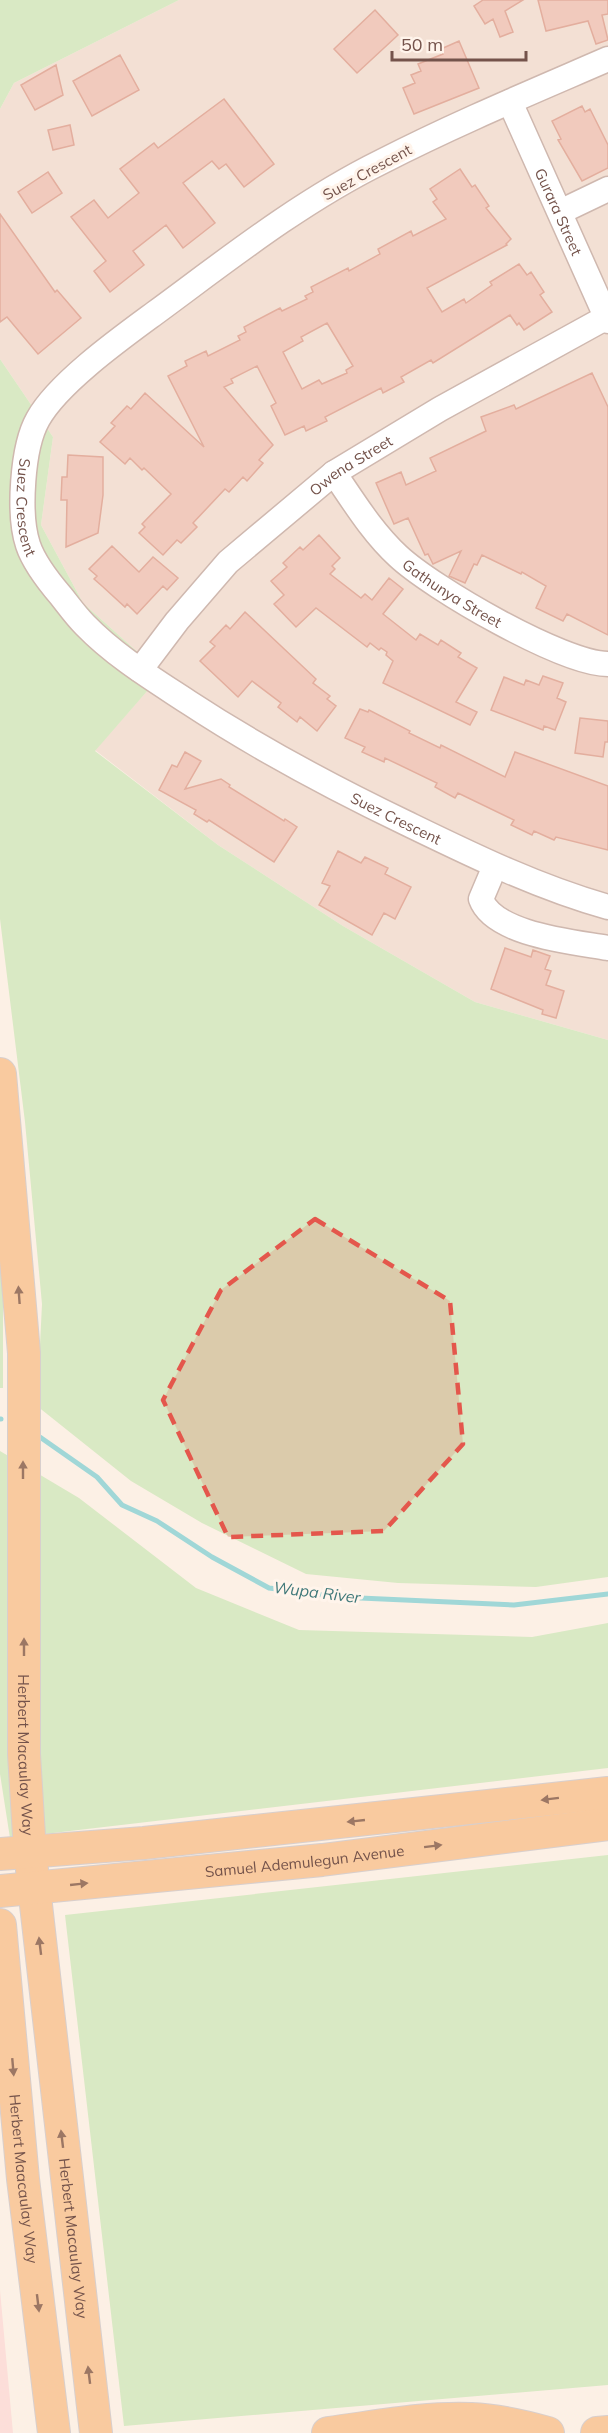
<svg xmlns="http://www.w3.org/2000/svg" width="608" height="2433" viewBox="0 0 608 2433" font-family="Mulish,sans-serif">
<style>
.residential{fill:#f3e0d4}
.commercial{fill:#fcded9}
.green{fill:#d9e9c4}
.lines{fill:none;stroke-linecap:round;stroke-linejoin:round}
.stream{stroke:#a0d7d7;stroke-width:5}
.building{fill:#f1cabd;stroke:#e3ae9e;stroke-width:1.5;fill-rule:evenodd}
.minor-casing{stroke:#cfb8af;stroke-width:27}
.major-casing{stroke:#d8cfcd;stroke-width:34}
.minor{stroke:#fff;stroke-width:24}
.major{stroke:#f9ca9f;stroke-width:32}
.oneway{fill:#9c7764}
.marked{fill:#e4574c;fill-opacity:0.2;stroke:#e4574c;stroke-width:4.5;stroke-dasharray:12 8;stroke-linejoin:round}
.labels{text-anchor:middle;dominant-baseline:central;stroke-width:6;stroke-linejoin:round;paint-order:stroke}
.street-label{font-size:15px;fill:#74534b;stroke:#fff4eb}
.water-label{font-size:16px;font-style:italic;fill:#3f7879;stroke:#fff4eb}
</style>
<rect width="100%" height="100%" fill="#fcf0e5"/>
<path class="residential" d="M179 0H608V1040L475 1002 343 926 218 845 95 750 162 674 83 603 41 525 53 437 0 359V109L14 83Z"/>
<path class="commercial" d="M0 2290 13 2433H0Z"/>
<path class="green" d="M0 0H179L14 83 0 109Z
M0 359 53 437 41 525 83 603 162 674 95 751 218 845 343 926 475 1002 608 1040V1577L536 1587 398 1583 306 1574 202 1523 131 1481 37 1406 42 1304 25 1122 0 919Z
M0 1253 3 1301V1388H0Z
M0 1451 79 1498 196 1588 299 1630 532 1637 608 1623V1768L10 1838 0 1774Z
M608 1855V2385L124 2426 65 1915Z"/>
<g class="lines">
<path class="stream" d="M0 1419H1
M37 1435 97 1477 122 1505 157 1521 212 1557 269 1588 338 1597 514 1605 608 1594"/>
</g>
<path class="building" d="M483 0H523L505 11 513 32 500 37 493 19 485 24 474 6Z
M538 0H608V14L602 15 608 40 596 44 588 21 546 31Z
M375 10 398 35 357 73 334 49Z
M459 41 479 88 414 114 403 88 415 83 411 75 421 71 418 64 443 54 441 49Z
M120 55 139 90 92 116 73 81Z
M56 65 63 95 35 110 21 85Z
M224 99 274 164 244 187 226 164 219 169 212 161 183 183 215 223 183 248 166 225 133 251 144 265 110 292 94 271 106 261 71 217 94 200 108 218 139 193 120 169 154 143 158 148Z
M582 106 585 112 590 109 608 145V168L582 181 558 140 561 139 552 121Z
M70 125 74 145 53 150 48 130Z
M460 169 472 187 475 185 489 206 486 208 511 239 506 244 507 245 427 288 442 312 464 299 466 303 492 285 490 282 519 264 527 275 531 272 544 292 540 295 552 312 524 330 519 323 517 325 510 315 433 363 431 360 401 377 404 382 383 393 381 388 325 417 327 421 306 431 304 426 285 435 271 406 276 403 257 366 231 379 233 383 224 387 273 445 259 460 263 463 247 481 243 477 229 492 225 489 193 523 197 527 181 543 177 540 163 555 139 533 145 527 142 524 171 494 144 468 142 470 130 458 125 464 100 442 115 426 111 423 127 406 131 409 145 393 204 447 168 376 187 366 185 361 206 351 208 356 240 340 238 336 246 332 244 327 280 308 282 311 307 299 305 296 313 292 311 287 348 268 349 271 380 254 378 249 411 231 413 236 446 219 433 202 437 199 430 189ZM327 323 353 366 346 370 347 373 322 384 319 380 302 389 283 352 303 341 301 337Z
M48 172 62 193 32 213 18 192Z
M0 214 55 292 57 290 81 318 38 354 7 317 0 322Z
M592 373 608 407V635L567 614 563 621 536 608 546 586 522 572 521 574 482 555 477 565 474 564 465 583 449 576 461 551 433 564 428 554 425 555 408 518 394 524 376 483 401 472 406 485 436 471 430 458 486 431 481 417 514 405 516 409Z
M68 455 103 457V495L98 533 66 547 67 500H61L62 477H67Z
M319 535 340 558 332 566 335 569 330 574 361 598 365 594 372 600 389 578 403 589 383 614 416 640 420 634 438 645 441 640 461 653 458 657 477 668 456 702 477 712 470 725 383 683 393 661 386 655 387 652 381 648 379 650 370 643 367 647 316 608 296 627 274 604 284 595 271 581 287 567 283 563 300 547 303 550Z
M112 546 139 572 153 557 178 578 167 590 163 586 137 614 127 604 125 607 102 586 94 579 97 576 89 569Z
M245 612 316 679 313 683 330 696 327 699 336 706 317 731 300 717 297 722 278 707 281 703 252 681 238 697 200 661 215 646 210 642 226 625 230 629Z
M543 676 563 683 557 698 566 702 555 730 544 726 543 730 491 710 504 677 524 685 526 680 539 685Z
M360 709 368 712 369 710 410 731 409 733 440 748 441 745 505 777 515 752 608 786V850L556 837 554 840 534 831 532 835 511 825 514 820 458 793 455 798 435 787 437 783 385 758 384 762 362 752 365 747 345 738Z
M580 718 608 721V742H605L603 757 575 753Z
M185 752 201 761 185 789 221 779 230 785 229 787 284 821 285 819 297 827 274 862 209 820 207 822 194 814 196 810 159 790 172 765 177 767Z
M338 851 361 863 365 857 388 868 385 874 411 887 395 919 384 913 372 935 319 905 330 886 322 883Z
M505 948 531 957 533 950 550 956 545 969 551 971 546 985 564 991 556 1018 542 1014 543 1010 491 989Z"/>
<g class="lines">
<defs>
<g id="minor">
<path id="s1" d="M608 59C532 92 455 124 381 162 300 202 227 260 155 313 121 338 58 383 38 419 22 447 18 515 28 545 34 563 49 582 61 596 69 606 76 616 85 625 115 656 153 679 188 702 258 748 331 787 406 823 472 855 537 887 608 907"/>
<path id="s2" d="M510 102 608 321"/>
<path d="M560 212 608 189"/>
<path id="s3" d="M334 473C354 502 372 532 398 556 432 588 563 664 608 664"/>
<path id="s4" d="M140 670 177 621 228 562 334 473 440 409 607 317"/>
<path d="M495 866 481 899C494 935 575 942 608 948"/>
</g>
<g id="major">
<path id="s5" d="M0 1074 24 1353V1754L30 1852 96 2433"/>
<path d="M0 1854 144 1843 608 1793"/>
<path id="s6" d="M0 1891 322 1860 608 1824"/>
<path id="s7" d="M0 1925 23 2179 54 2433"/>
<path d="M328 2433C375 2427 424 2417 471 2419 497 2420 523 2426 548 2433"/>
<path d="M597 2433 608 2432"/>
</g>
</defs>
<use href="#minor" class="minor-casing"/>
<use href="#major" class="major-casing"/>
<use href="#minor" class="minor"/>
<use href="#major" class="major"/>
</g>
<defs><path id="oneway-solid" d="M-6-.8H1V-3.2L6.5 0L1 3.2V.8H-6Z" transform="scale(1.5)"/></defs>
<g class="oneway">
<use href="#oneway-solid" transform="translate(19 1295) rotate(-94)"/>
<use href="#oneway-solid" transform="translate(23 1470) rotate(-90)"/>
<use href="#oneway-solid" transform="translate(24 1647) rotate(-90)"/>
<use href="#oneway-solid" transform="translate(550 1799) rotate(173)"/>
<use href="#oneway-solid" transform="translate(356 1821) rotate(174)"/>
<use href="#oneway-solid" transform="translate(433 1846) rotate(-7)"/>
<use href="#oneway-solid" transform="translate(79 1884) rotate(-6)"/>
<use href="#oneway-solid" transform="translate(40 1946) rotate(-97)"/>
<use href="#oneway-solid" transform="translate(13 2067) rotate(85)"/>
<use href="#oneway-solid" transform="translate(62 2139) rotate(-97)"/>
<use href="#oneway-solid" transform="translate(38 2303) rotate(83)"/>
<use href="#oneway-solid" transform="translate(89 2375) rotate(-97)"/>
</g>
<path class="marked" d="M315 1219 450 1301 463 1444 384 1531 228 1537 163 1400 221 1290Z"/>
<g class="labels">
<g class="street-label">
<text transform="translate(367 172) rotate(-29)">Suez Crescent</text>
<text stroke="none"><textPath href="#s2" startOffset="120">Gurara Street</textPath></text>
<text stroke="none"><textPath href="#s4" startOffset="296">Owena Street</textPath></text>
<text stroke="none"><textPath href="#s1" startOffset="771">Suez Crescent</textPath></text>
<text stroke="none"><textPath href="#s3" startOffset="171">Gathunya Street</textPath></text>
<text stroke="none"><textPath href="#s1" startOffset="1275">Suez Crescent</textPath></text>
<text stroke="none"><textPath href="#s5" startOffset="682">Herbert Macaulay Way</textPath></text>
<text stroke="none"><textPath href="#s6" startOffset="306">Samuel Ademulegun Avenue</textPath></text>
<text stroke="none"><textPath href="#s7" startOffset="255">Herbert Maacaulay Way</textPath></text>
<text stroke="none"><textPath href="#s5" startOffset="1168">Herbert Macaulay Way</textPath></text>
</g>
<g class="water-label">
<text transform="translate(317 1592) rotate(7)">Wupa River</text>
</g>
</g>
<path d="M392 51v9h134v-9" fill="none" stroke="#74534b" stroke-width="3"/>
<text x="401" y="51" font-size="18" fill="#74534b" stroke="#fff4eb" stroke-width="4.5" paint-order="stroke">50 m</text>
</svg>
